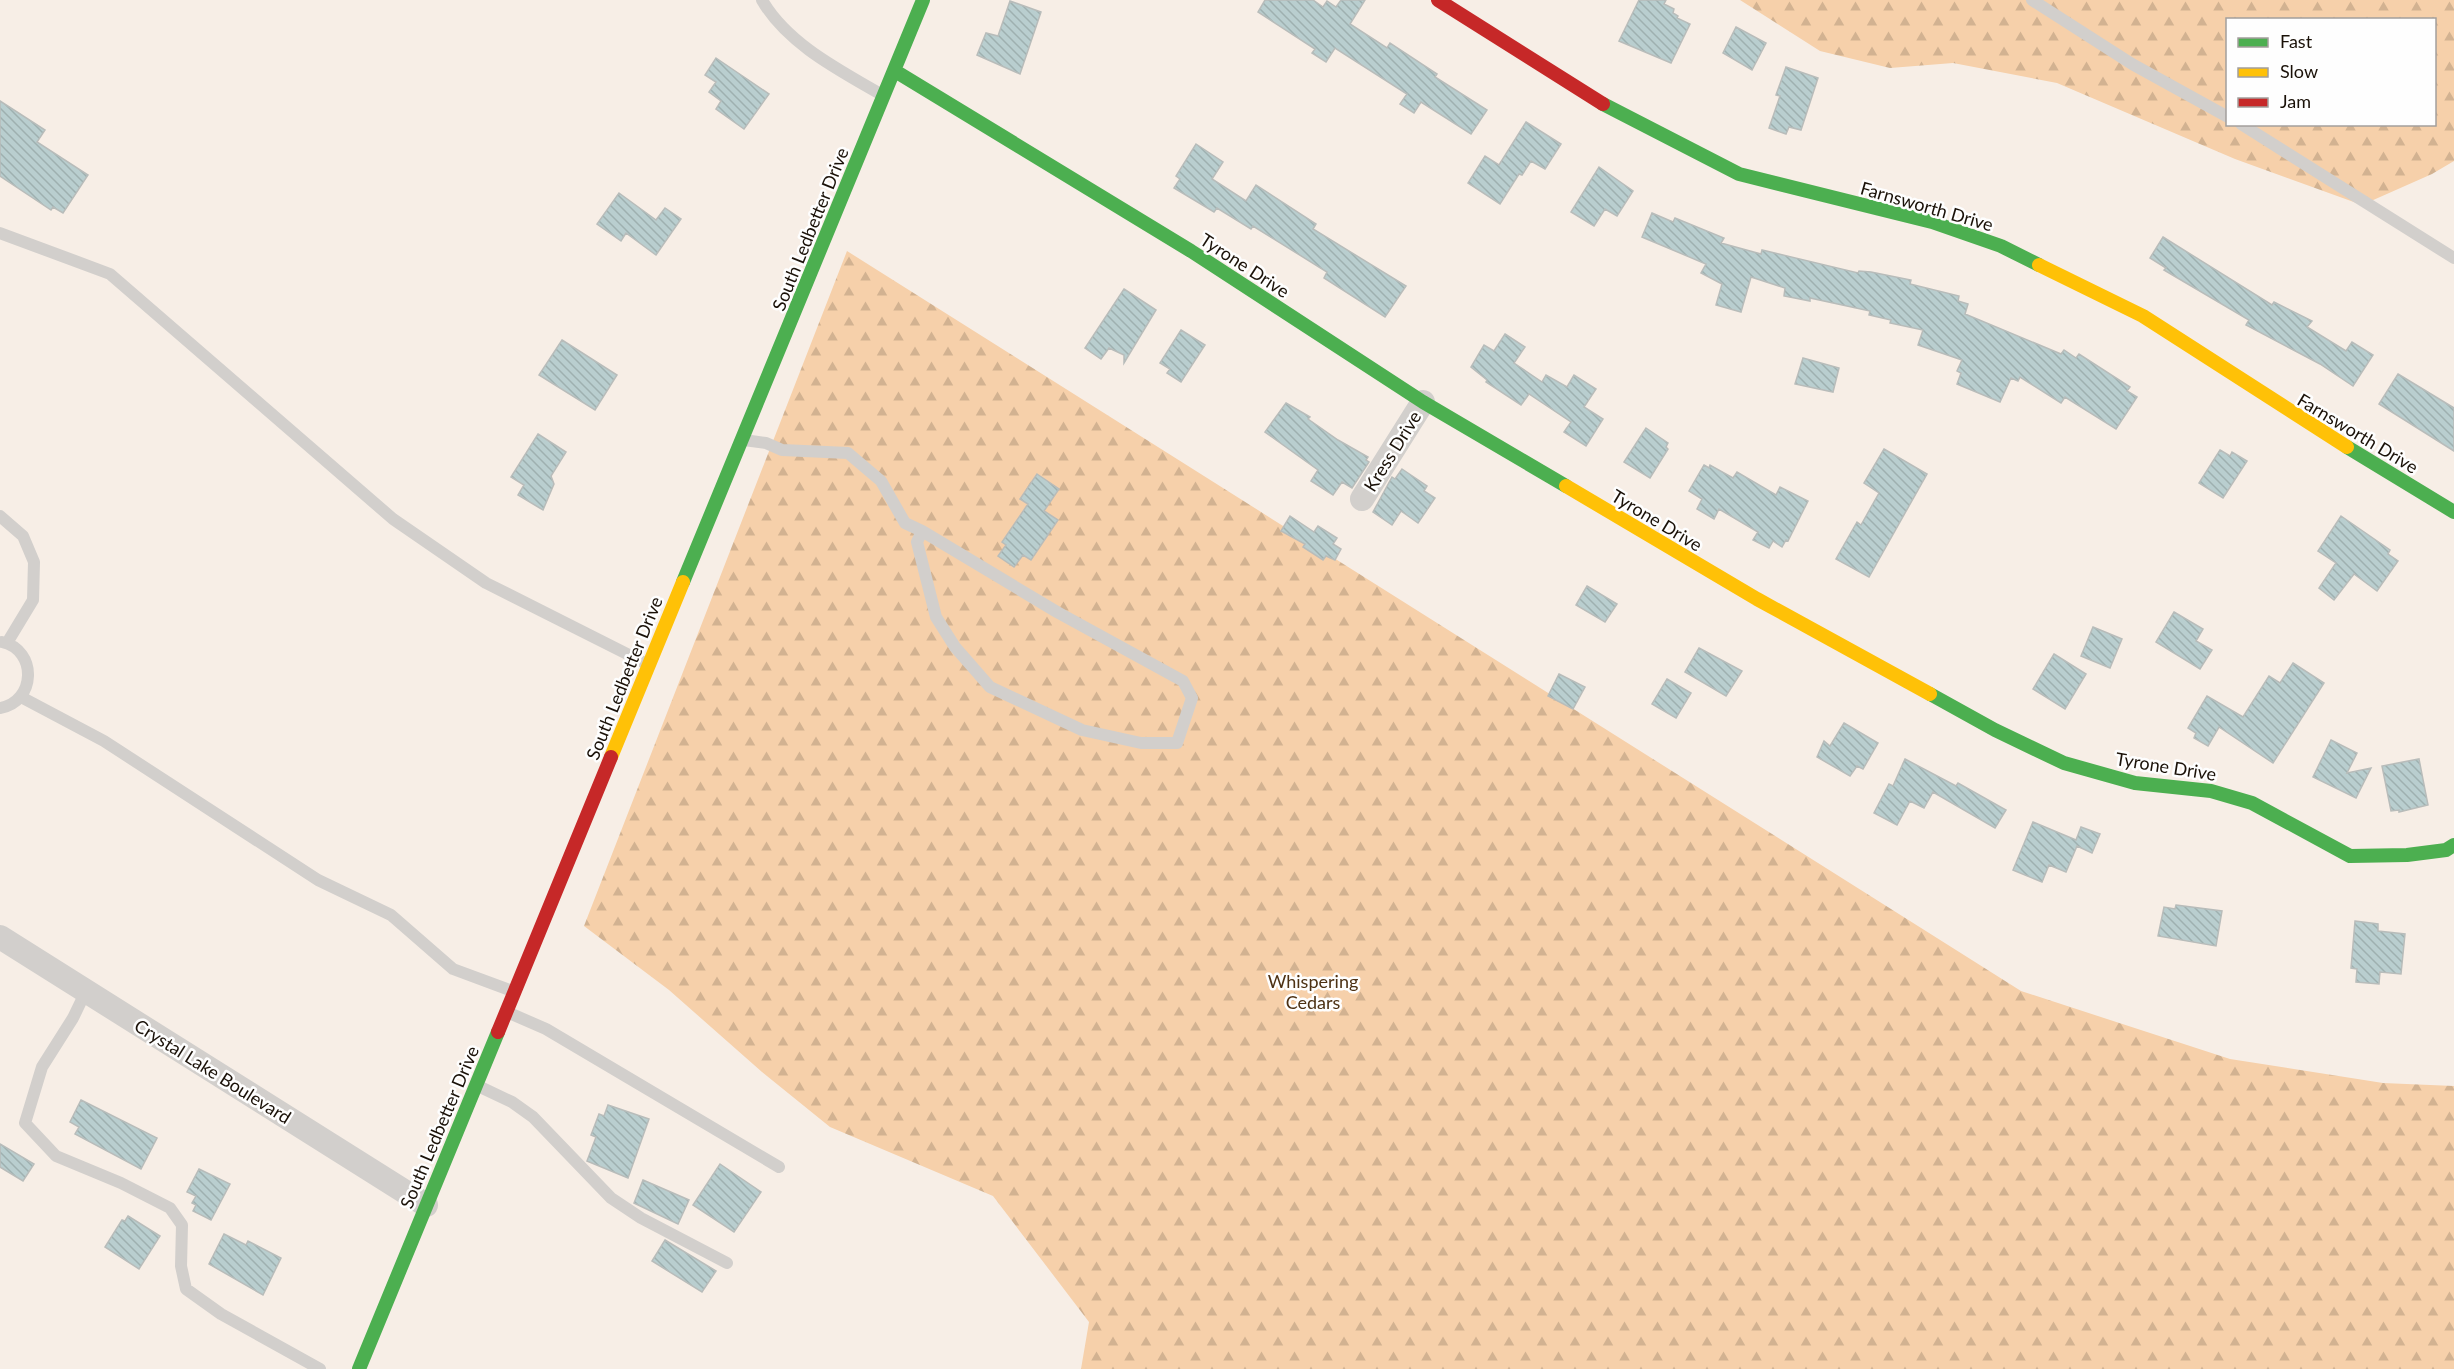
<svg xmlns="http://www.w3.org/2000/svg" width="2454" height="1369" viewBox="0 0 2454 1369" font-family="Lato,sans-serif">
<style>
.forest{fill:url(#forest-firs);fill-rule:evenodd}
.building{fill:url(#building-back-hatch);stroke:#b8bcba;stroke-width:1.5}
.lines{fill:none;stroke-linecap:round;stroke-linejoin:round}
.lane{stroke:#d2cfcc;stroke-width:12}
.street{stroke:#d2cfcc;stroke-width:24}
.fast{stroke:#4caf50;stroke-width:14}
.slow{stroke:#ffc107;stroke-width:14}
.jam{stroke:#c62828;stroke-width:14}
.labels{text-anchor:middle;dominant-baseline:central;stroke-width:5;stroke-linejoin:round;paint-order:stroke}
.street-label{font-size:18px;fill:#1a1108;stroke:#fefefe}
.park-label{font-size:18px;fill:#4d3113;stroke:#fefefe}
</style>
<defs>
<pattern id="forest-firs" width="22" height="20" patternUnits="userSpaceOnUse" patternTransform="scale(1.5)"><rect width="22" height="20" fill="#f6d0aa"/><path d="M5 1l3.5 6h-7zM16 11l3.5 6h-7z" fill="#d2b291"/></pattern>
<pattern id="building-back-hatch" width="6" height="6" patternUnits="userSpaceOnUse" patternTransform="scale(1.5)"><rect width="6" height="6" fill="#b9cecf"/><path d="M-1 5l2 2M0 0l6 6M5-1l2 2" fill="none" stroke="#9eb0b0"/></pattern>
</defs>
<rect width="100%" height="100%" fill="#f7eee6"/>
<path class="forest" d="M1740 0H2454V161L2432 174 2362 205 2235 159 2057 83 1953 63 1890 68 1820 51ZM2228 20H2434V124H2228Z
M847 251 2021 991 2230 1059 2383 1083 2454 1086V1369H1081L1089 1322 993 1196 830 1127 762 1072 669 990 584 926Z"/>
<path class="building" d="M1265 0H1313L1323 7 1327 1 1336 7 1341 0H1365L1350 24 1387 48 1390 43 1437 74 1435 77 1487 110 1471 134 1421 102 1414 113 1400 104 1407 94 1335 48 1326 62 1312 53 1315 49 1258 12Z
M1639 0H1666L1664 4 1674 9 1673 13 1678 16 1677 18 1690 24 1671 63 1619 41Z
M1010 1 1041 12 1020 74 977 55 986 33 998 36Z
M1736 27 1766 43 1752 70 1723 53Z
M716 58 769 94 744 129 716 109 721 101 709 92 716 82 705 75Z
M1786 67 1818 78 1801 130 1789 127 1786 134 1769 128 1780 96 1776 95Z
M0 101 45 130 37 142 88 175 63 213 53 207 51 210 0 176Z
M1526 122 1561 144 1545 169 1531 161 1522 175 1519 174 1500 204 1468 183 1485 156 1499 165Z
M1196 144 1223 162 1212 179 1246 201 1256 185 1316 224 1313 229 1406 286 1385 317 1324 278 1327 272 1253 226 1251 229 1217 208 1214 212 1174 188 1180 179 1176 176Z
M1599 167 1633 191 1617 216 1605 209 1594 226 1571 212Z
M619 193 656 220 665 208 681 219 656 255 626 233 621 241 597 224Z
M1652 213 1673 222 1675 218 1724 238 1721 243 1761 254 1762 250 1858 273 1859 271 1871 272 1911 280 1910 284 1959 296 1958 301 1968 304 1965 314 2061 354 2064 350 2076 358 2079 354 2130 387 2127 391 2137 397 2116 429 2065 397 2061 403 2020 377 2018 381 2011 378 2000 402 1957 384 1961 373 1957 371 1962 360 1918 345 1923 330 1890 323 1891 320 1869 315 1870 311 1810 298V301L1784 296 1785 288 1751 277 1741 312 1716 305 1722 284 1701 273 1706 264 1642 237Z
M2163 237 2272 305 2274 302 2312 321 2307 327 2346 351 2352 342 2373 355 2353 386 2320 364 2246 325 2249 320 2164 270 2166 268 2150 258Z
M1124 289 1156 310 1124 363V355L1109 348 1101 359 1085 348Z
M1181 330 1205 345 1181 382 1167 373 1170 369 1160 363Z
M1505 334 1525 347 1514 363 1542 382 1546 375 1567 387 1574 375 1596 389 1584 407 1603 419 1586 446 1564 432 1571 422 1529 394 1521 405 1486 382 1487 380 1471 367 1484 345 1494 351Z
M562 340 617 375 595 410 539 375Z
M1803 358 1839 368 1833 392 1795 384Z
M2398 374 2454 408V451L2379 404Z
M1286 403 1310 417 1308 419 1338 440 1368 457 1366 460 1369 462 1352 488 1342 482 1333 495 1311 481 1318 470 1265 432Z
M1646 428 1668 443 1666 447 1668 449 1650 478 1624 462Z
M538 434 566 452 551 476 554 484 543 510 518 495 524 485 511 477Z
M1884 449 1927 474 1869 577 1836 559 1857 522 1861 525 1879 493 1864 483Z
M2220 450 2230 456 2232 452 2247 461 2223 498 2199 483Z
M1704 465 1709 468 1710 465 1733 478 1737 472 1776 495 1780 487 1808 501 1788 541 1786 540 1782 547 1773 541 1769 548 1753 540 1758 532 1719 509 1714 519 1697 509 1702 499 1689 491Z
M1402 469 1427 486 1424 491 1435 498 1418 523 1401 511 1392 525 1373 512 1392 477 1395 479Z
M1037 474 1059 489 1044 511 1058 520 1031 560 1023 555 1014 567 998 556 1006 545 1002 542 1028 504 1020 499Z
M1290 516 1314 532 1318 526 1337 538 1333 544 1341 549 1335 560 1326 556 1323 560 1303 547 1305 544 1281 531Z
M2341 516 2390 550 2388 554 2398 561 2377 591 2354 574 2334 600 2319 588 2336 563 2318 551Z
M1587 586 1617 604 1605 622 1576 605Z
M2174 612 2203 629 2196 641 2212 650 2200 669 2156 642Z
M2093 627 2122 639 2110 668 2081 656Z
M1699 648 1742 671 1726 696 1685 672Z
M2054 654 2086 674 2065 709 2033 689Z
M2293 663 2324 683 2273 763 2219 727 2208 746 2194 738 2196 733 2188 728 2207 696 2243 717 2269 676 2280 683Z
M1559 674 1585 687 1573 709 1548 696Z
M1667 679 1691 693 1676 718 1652 704Z
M1844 723 1878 743 1863 769 1857 766 1850 776 1817 757 1824 741 1830 746Z
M2331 740 2357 753 2347 773 2371 768 2356 798 2313 777Z
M1905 759 1956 786 1958 783 2006 810 1995 828 1933 792 1924 808 1910 801 1897 825 1874 813 1889 784 1893 786Z
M2419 759 2428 805 2399 812V810L2391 811 2382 766Z
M2033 822 2076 840 2081 827 2100 834 2092 853 2077 846 2066 872 2049 865 2042 882 2013 870Z
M2176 905 2222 911 2216 946 2158 936 2164 907 2175 909Z
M2355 921 2378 924V931L2405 934 2401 974 2380 972 2379 984 2356 982 2357 969 2351 968Z
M81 1100 157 1138 141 1169 75 1134 79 1127 70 1122Z
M608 1105 649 1119 628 1178 587 1161 596 1137 591 1135 599 1114 604 1116Z
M0 1144 34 1164 23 1181 0 1167Z
M720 1164 761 1192 734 1232 693 1205Z
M199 1169 230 1184 211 1220 193 1211 196 1205 192 1203 196 1196 187 1192Z
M643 1180 689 1200 678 1224 634 1203Z
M128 1216 160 1236 139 1269 105 1247 122 1220 125 1221Z
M224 1234 246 1245 248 1241 281 1258 263 1295 209 1264Z
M665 1240 716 1271 702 1292 652 1261Z"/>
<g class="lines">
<path class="lane" d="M762 0C787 44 841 71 884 96
M2032 0 2132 64 2228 117
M2241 124 2454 258
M0 233 110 274 393 519 486 583 647 664
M744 440 766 443 782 450 848 453 881 481 905 523 922 531 1057 612 1183 681 1192 698 1177 743H1141L1082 730 990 687 955 647 936 617 917 542 922 531
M0 516 23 536 34 562 33 600 7 643
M21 697 104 741 318 880 391 915 453 969 512 991
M0 708C36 702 38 650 2 642
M86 991 73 1018 42 1067 25 1123 56 1156 121 1183 170 1208 182 1225 181 1266 186 1289 221 1314 320 1369
M507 1012 546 1029 779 1167
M476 1085 512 1102 533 1117 611 1198 641 1218 727 1263"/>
<path class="street" d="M1362 499 1423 402
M0 937 426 1205"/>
<path class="fast" d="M895 71 1191 251 1423 402 1566 486
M1603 104 1739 174 1932 222 2001 246 2039 265
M2347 447 2454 512
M683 582 923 0
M1930 694 1995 730 2064 763 2135 783 2211 791 2252 803 2350 856 2407 855 2446 850 2454 845
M359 1369 498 1032"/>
<path class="slow" d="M2039 265 2143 316 2347 447
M1566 486 1757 599 1930 694
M611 757 683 582"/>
<path class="jam" d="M1438 0 1603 104
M498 1032 611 757"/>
</g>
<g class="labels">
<g class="street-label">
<text transform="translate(1927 206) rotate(16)">Farnsworth Drive</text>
<text transform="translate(810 229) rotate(-68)">South Ledbetter Drive</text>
<text transform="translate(1245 265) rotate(33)">Tyrone Drive</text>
<text transform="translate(2358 433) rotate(31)">Farnsworth Drive</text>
<text transform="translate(1392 451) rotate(-58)">Kress Drive</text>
<text transform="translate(1657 520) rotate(31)">Tyrone Drive</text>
<text transform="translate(624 678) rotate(-68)">South Ledbetter Drive</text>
<text transform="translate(2166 766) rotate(9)">Tyrone Drive</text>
<text transform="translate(213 1071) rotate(32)">Crystal Lake Boulevard</text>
<text transform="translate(439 1127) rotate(-67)">South Ledbetter Drive</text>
</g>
<g class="park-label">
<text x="1313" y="981">Whispering<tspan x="1313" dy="21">Cedars</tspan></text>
</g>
</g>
<rect x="2226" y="18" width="210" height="108" fill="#fefefe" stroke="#a39f9c" stroke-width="1.5"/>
<rect x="2238" y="38" width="30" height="9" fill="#4caf50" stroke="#a39f9c" stroke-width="1.5"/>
<text x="2280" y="48" font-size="18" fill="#1a1108">Fast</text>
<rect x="2238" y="68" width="30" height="9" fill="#ffc107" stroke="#a39f9c" stroke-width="1.5"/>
<text x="2280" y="78" font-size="18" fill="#1a1108">Slow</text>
<rect x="2238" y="98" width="30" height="9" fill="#c62828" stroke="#a39f9c" stroke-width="1.5"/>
<text x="2280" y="108" font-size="18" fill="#1a1108">Jam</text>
</svg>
